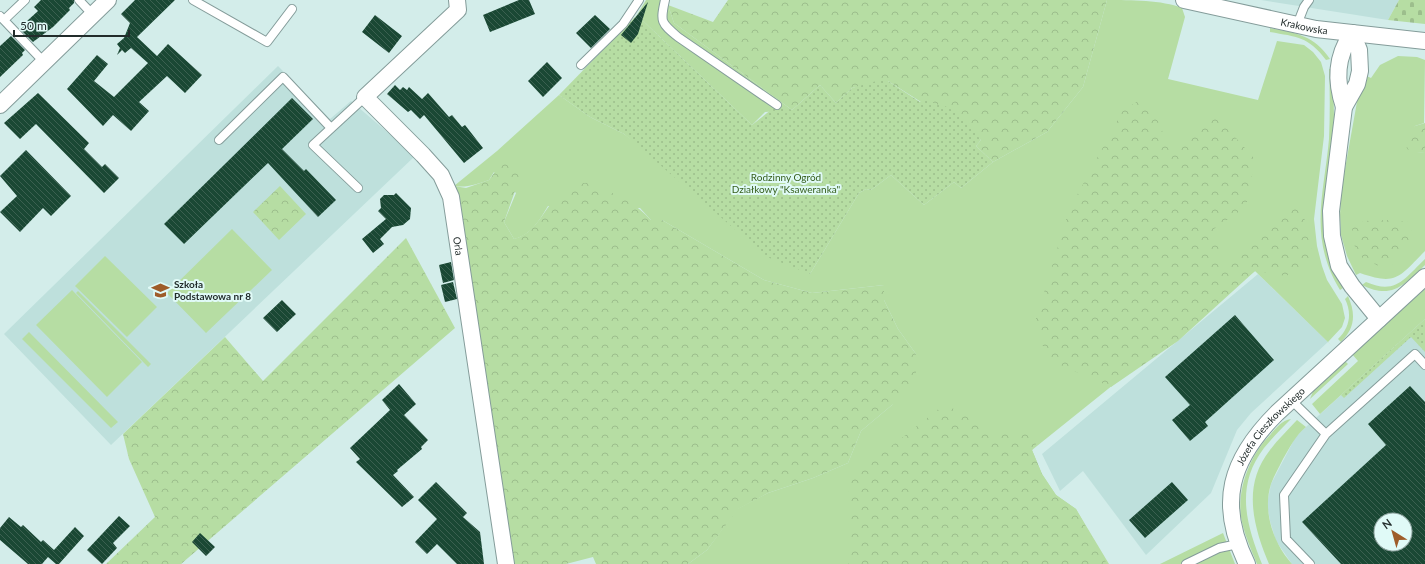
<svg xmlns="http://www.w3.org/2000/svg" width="1425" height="564" viewBox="0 0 1425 564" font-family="Lato,sans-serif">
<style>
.built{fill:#bee0dc;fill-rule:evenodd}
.grass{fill:#b6dda3}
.forest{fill:url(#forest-crowns)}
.cemetery{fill:url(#cemetery-stones)}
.garden{fill:url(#garden-dots)}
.building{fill:url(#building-back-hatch);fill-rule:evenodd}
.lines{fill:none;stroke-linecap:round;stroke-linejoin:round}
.lane-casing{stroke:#849c9a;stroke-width:10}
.street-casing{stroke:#849c9a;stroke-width:18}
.lane{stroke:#fff;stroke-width:8}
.street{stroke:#fff;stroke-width:16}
.labels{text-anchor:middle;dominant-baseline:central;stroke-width:4;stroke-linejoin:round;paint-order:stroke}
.street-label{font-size:10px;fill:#222c2b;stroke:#e0faf7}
.park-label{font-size:10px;fill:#345d1a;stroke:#e0faf7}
.poi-label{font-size:10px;font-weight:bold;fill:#222c2b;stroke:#e0faf7;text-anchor:start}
</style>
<defs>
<pattern id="forest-crowns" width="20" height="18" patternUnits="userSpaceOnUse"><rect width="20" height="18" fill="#b6dda3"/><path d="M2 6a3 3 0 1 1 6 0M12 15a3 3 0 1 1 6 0" fill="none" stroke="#9cbe8c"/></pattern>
<pattern id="cemetery-stones" width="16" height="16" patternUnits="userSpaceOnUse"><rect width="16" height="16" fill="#b6dda3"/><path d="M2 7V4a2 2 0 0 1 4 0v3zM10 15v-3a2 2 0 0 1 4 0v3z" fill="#9cbe8c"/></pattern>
<pattern id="garden-dots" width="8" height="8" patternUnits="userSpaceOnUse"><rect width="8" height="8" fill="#b6dda3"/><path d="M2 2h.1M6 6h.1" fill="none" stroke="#9cbe8c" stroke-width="1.8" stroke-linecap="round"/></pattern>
<pattern id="building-back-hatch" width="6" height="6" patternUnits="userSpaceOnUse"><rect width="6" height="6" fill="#1a4834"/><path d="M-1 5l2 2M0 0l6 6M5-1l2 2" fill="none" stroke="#3b6050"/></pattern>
</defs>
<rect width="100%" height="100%" fill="#d3edea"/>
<path class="built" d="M1261 0H1399L1388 20Z
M278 66 330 119 351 101 415 156 111 445 4 334Z
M1258 274 1328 342 1251 413 1237 430 1211 493 1146 555 1083 471 1060 491 1042 454Z
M1425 319V564H1292L1276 541 1270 521 1267 504 1271 484 1296 436ZM1381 520H1405V544H1381Z"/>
<path class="grass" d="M646 0H669L668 5 674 23 792 110 765 112 752 125 637 15Z
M1107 0C1131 0 1162 0 1182 8L1185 17 1168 79 1258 100 1277 41 1304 45 1313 52 1321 62 1325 76 1324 136 1314 219 1317 246 1322 266 1327 280 1342 304 1345 318 1342 327 1328 342 1334 348 1255 271 1032 450 1042 474 1056 495 1076 509 1109 564H688L707 550 737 509 768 493 813 478 848 463 861 431 892 405 916 354 898 329 884 300V285L812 293 764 280 662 220H651L640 208 548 206C539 221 531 235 514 239L504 222 516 193 494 172 489 180C477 184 467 188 454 186L497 151 559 95 590 117 624 134 810 274 859 193 866 189 871 190 891 175 924 205 954 182 961 188 993 162 1047 132 1083 87Z
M1270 28C1296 33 1314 35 1330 59L1326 60C1308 36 1297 37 1270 32Z
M1398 56 1417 57 1425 60 1424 123 1415 126 1409 151 1425 153V251C1399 277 1397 286 1360 273L1356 275 1347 256 1341 235 1340 215 1341 191 1362 74 1371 78 1380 65Z
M1333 68 1334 117 1324 230 1329 258 1334 273 1343 288 1340 290C1308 237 1324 195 1329 139 1330 116 1330 92 1329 69Z
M232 229 272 270 206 333 167 293Z
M105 256 157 307 127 337 75 286Z
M1425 259V265C1404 285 1392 300 1362 285L1366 282C1396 295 1404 279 1425 259Z
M1425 289V319L1320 414 1312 404 1358 361 1352 354Z
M72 290 142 362 107 397 36 325Z
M78 291 151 364 148 367 76 293Z
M1348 296C1356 314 1355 328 1341 342L1338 339C1350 327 1352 313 1345 299Z
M29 332 118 422 111 428 22 339Z
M1345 361 1348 364 1310 399 1314 389Z
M1291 419C1282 428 1272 438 1264 448 1235 486 1246 524 1262 564H1257C1251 549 1244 534 1241 517 1237 489 1250 455 1270 435 1276 428 1282 420 1291 419Z
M1297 420 1306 427C1295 436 1290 447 1283 459 1279 467 1274 476 1271 484 1262 512 1274 544 1292 564H1269C1253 526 1242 485 1270 450 1278 439 1288 430 1297 420Z
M1223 533 1235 564H1160Z"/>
<path class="forest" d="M728 0H1107L1083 87 1047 132 993 162 976 146 981 140 937 105 921 102 888 81 852 88 836 103 820 85 792 110 674 23 668 5 713 22Z
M1140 100 1156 117 1168 144 1184 145 1216 116 1255 159 1246 207 1214 229 1223 267 1262 232 1292 201 1310 227 1312 263 1286 276 1255 271 1178 341 1111 387 1051 361 1040 341 1035 322 1069 210 1123 110Z
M1425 123V153L1409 152 1404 142 1415 126Z
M508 163 516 165 520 177 504 222 514 239C544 231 544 195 577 185 580 184 585 182 588 183 594 184 600 187 605 190 623 197 637 205 651 220H662L764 280 812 293 884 285V300L898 329 916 354V376L892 405 861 431 848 463 813 478 768 493 738 509 707 550 688 564H596L593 557 566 564H513L454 186 466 188 489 180 500 165Z
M280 186 306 214 279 240 253 212Z
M1387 220 1408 222 1412 233 1410 246 1393 264 1379 266 1363 259 1354 245 1352 228 1364 221Z
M406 238 455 328 181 564H106L155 517 129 459 123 434 225 337 263 381Z
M945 404 989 429 1015 434 1045 431 1032 450 1042 474 1056 495 1076 509 1107 564H848L851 517 848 480Z"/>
<path class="cemetery" d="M1399 0H1425V24L1388 20Z"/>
<path class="garden" d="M637 15 752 125 777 105 792 110 820 85 836 103 852 88 880 80 888 81 920 102 926 97 937 105 940 103 957 113 981 140 976 146 993 162 961 188 954 182 924 205 891 175 871 190 866 189 859 193 810 274 767 257 624 134 590 117 559 95Z
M1425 319V352L1411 337 1344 398 1341 395Z"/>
<path class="building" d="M41 0H74V3L69 8 70 10 53 27 33 42 20 29 29 22 27 21 38 11 34 7Z
M135 0H175L137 37 157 56 168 44 202 75 185 93 167 76 139 102 149 111 131 131 113 115 103 126 67 89 97 55 108 64 94 81 114 97 148 63 131 48 125 53 122 50 117 55 120 48 117 44 124 38 130 23 121 14Z
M519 0H529L535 14 490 32 483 15Z
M648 2 638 34 631 43 621 35Z
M375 15 402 36 389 53 362 32Z
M595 15 610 29 591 48 576 33Z
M11 36 25 50 22 53 23 55 0 77V46Z
M547 62 562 78 543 97 528 81Z
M395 85 400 90 403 87 407 90 409 87 422 99 428 93 449 117 452 115 462 127 465 125 483 148 464 163 424 115 420 119 411 110 408 112 387 94Z
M38 93 89 143 84 149 102 167 105 164 119 178 104 193 36 124 20 139 4 123Z
M292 98 313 119 282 149 304 171 306 169 336 200 318 217 268 163 184 244 164 224Z
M26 150 71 196 51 216 43 208 20 232 0 212 17 196 0 176Z
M396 193 411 208 410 219 403 225 392 227 380 239 384 244 373 253 362 239 386 219 378 211 381 208 380 199 384 195H394Z
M451 262 454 280 443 283 439 265Z
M453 282 457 299 445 302 441 285Z
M282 300 296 314 277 332 263 318Z
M1235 315 1274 360 1205 422 1208 426 1190 441 1172 420 1190 405 1165 377Z
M399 384 416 404 404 415 428 440 421 447 422 449 397 470 398 471 393 475 414 497 402 507 356 462 360 459 350 448 390 410 382 400Z
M1410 386 1425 402V564H1341L1302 522 1386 445 1368 424ZM1381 520H1405V544H1381Z
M436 482 467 513 463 517 480 532 484 564H457L437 544 427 554 415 542 437 519 418 500Z
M1172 482 1188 500 1145 538 1129 520Z
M119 516 130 526 113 543 117 548 102 564 87 550Z
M9 517 21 527 23 525 41 542 43 540 54 550 75 527 84 536 59 564H56L48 557 42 564H28L0 540V528Z
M200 533 215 547 206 556 192 542Z"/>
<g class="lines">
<defs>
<path id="lane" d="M79 0 93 15
M193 0 267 42 292 9
M665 0C660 22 661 23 678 37L777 105
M0 16 44 62
M4 20 25 0
M1297 25 1304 7 1309 0
M581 65 623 24 639 0
M219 140 283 77 331 128
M358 188 313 145 365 97
M1291 400 1326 434 1284 495 1286 539 1310 564
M1326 434 1415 354 1425 365
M1186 564 1219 548 1238 544"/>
<g id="street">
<path id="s1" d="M457 0 458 10 365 97 423 155 441 175 451 197 506 564"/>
<path id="s2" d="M1184 0 1316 29 1425 41"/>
<path d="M1352 33 1359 50 1360 71 1357 84 1344 107 1331 211 1332 236 1339 266 1352 286 1379 319"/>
<path d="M0 105 108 0"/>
<path d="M1344 107C1335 80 1336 57 1352 33"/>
<path id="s3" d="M1247 564C1217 503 1230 460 1277 413L1425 277"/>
</g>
</defs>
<use href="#lane" class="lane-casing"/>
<use href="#street" class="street-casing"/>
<use href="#lane" class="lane"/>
<use href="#street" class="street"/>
</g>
<defs>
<symbol id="school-bare" viewBox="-9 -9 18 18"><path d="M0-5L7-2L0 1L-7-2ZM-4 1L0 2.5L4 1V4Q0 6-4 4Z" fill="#9e5c29" stroke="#e0faf7" stroke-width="2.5" paint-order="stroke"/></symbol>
</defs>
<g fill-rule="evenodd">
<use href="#school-bare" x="148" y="278" width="25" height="25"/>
</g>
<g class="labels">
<g class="street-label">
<text stroke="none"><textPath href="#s2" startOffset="123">Krakowska</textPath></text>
<text stroke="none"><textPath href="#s1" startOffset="320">Orla</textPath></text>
<text stroke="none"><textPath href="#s3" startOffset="153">Józefa Cieszkowskiego</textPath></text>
</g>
<g class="park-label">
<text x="786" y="177">Rodzinny Ogród<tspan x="786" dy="12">Działkowy "Ksaweranka"</tspan></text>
</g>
<g class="poi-label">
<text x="174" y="284">Szkoła<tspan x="174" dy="12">Podstawowa nr 8</tspan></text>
</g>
</g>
<g transform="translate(1393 532) rotate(323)"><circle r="19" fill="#e0faf7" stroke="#94a8a5"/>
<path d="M0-3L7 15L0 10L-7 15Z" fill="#9e5c29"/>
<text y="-6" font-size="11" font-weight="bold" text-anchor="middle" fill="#222c2b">N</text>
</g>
<path d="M14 30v6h115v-6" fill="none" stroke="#222c2b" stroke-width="2"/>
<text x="20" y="30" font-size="12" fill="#222c2b" stroke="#e0faf7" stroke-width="3" paint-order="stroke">50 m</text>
</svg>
